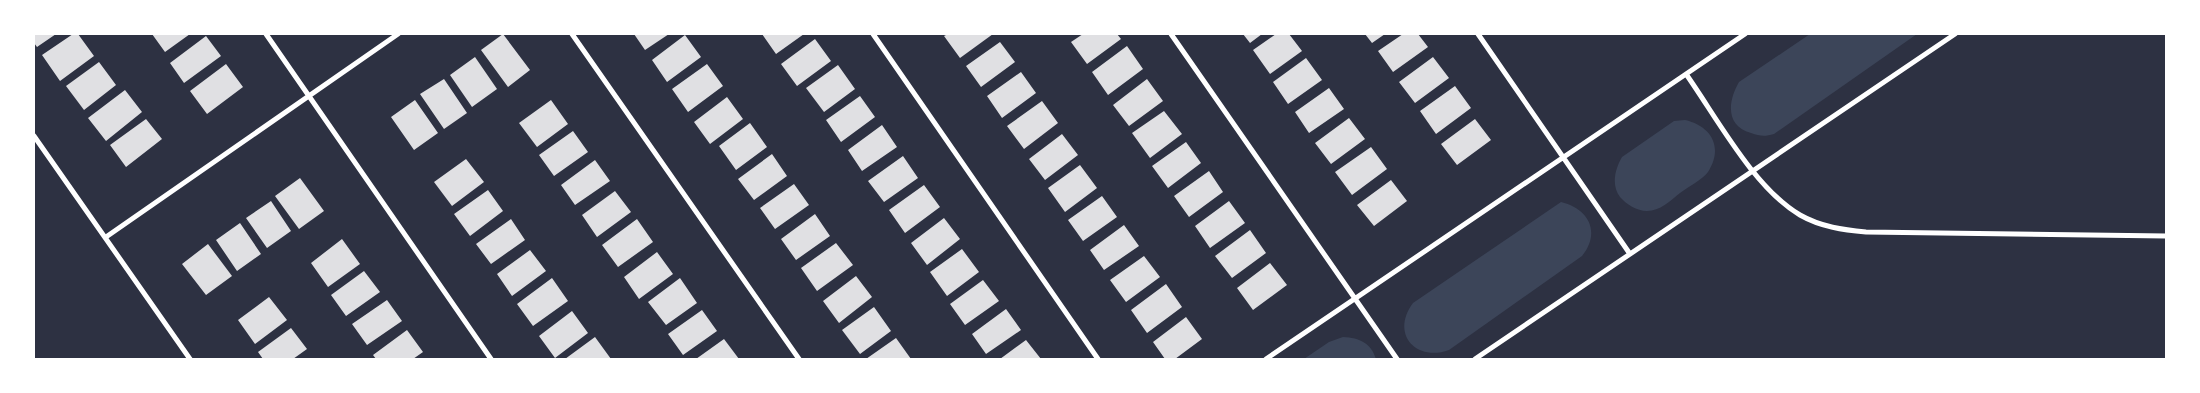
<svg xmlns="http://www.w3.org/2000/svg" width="2200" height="393" viewBox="0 0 2200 393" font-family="Signika,sans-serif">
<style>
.green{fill:#3c4559}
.building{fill:#e0e0e3}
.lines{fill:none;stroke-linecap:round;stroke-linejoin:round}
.minor{stroke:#fff;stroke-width:5}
</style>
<rect width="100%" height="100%" fill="#2d3142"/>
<path class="green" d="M1810 34H1917L1774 134C1764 137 1760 136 1751 133 1725 126 1728 101 1739 82Z
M1685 120C1711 126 1724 147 1708 172 1702 180 1688 187 1680 193 1670 201 1660 211 1647 211 1637 211 1626 204 1620 197 1611 185 1615 169 1622 157L1674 121Z
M1561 202C1589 209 1601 232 1582 256L1449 350C1416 362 1390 334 1413 303Z
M1343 337C1360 338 1371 343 1376 359H1304L1329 342Z"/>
<path class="building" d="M34 34H56L37 47 34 43Z
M73 34H78L94 56 60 81 42 55Z
M152 34H190L165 52Z
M503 34 530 70 508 87 481 50Z
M634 34H669L645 50Z
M762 34H804L776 54Z
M948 34H993L960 58 944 36Z
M1083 34H1117L1121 39 1087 64 1071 42Z
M1243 34H1262L1250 43Z
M1276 34H1289L1302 51 1270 74 1253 50Z
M1365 34H1385L1372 43Z
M1403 34H1418L1428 47 1393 72 1378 51Z
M685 35 701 57 667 82 652 60Z
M206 36 221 56 184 83 170 63Z
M815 39 831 61 797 86 781 64Z
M1000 42 1015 62 981 87 966 66Z
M1127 46 1143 69 1108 95 1092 72Z
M475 57 497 89 472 107 450 75Z
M1433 57 1449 78 1415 103 1399 82Z
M1306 58 1322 80 1288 104 1273 82Z
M99 62 116 85 84 110 66 86Z
M226 64 243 87 207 114 190 91Z
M707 64 723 86 688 112 672 89Z
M838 65 855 89 824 112 806 88Z
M1021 72 1036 93 1002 118 987 96Z
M444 79 467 113 444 129 420 94Z
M1147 79 1163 101 1129 126 1113 105Z
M1455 86 1471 108 1436 134 1420 111Z
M1329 88 1344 109 1309 133 1295 112Z
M125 90 142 112 106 141 88 118Z
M860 96 875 117 841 142 826 120Z
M727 97 743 119 710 144 694 122Z
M415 100 438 133 414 150 391 117Z
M551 100 568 124 537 147 519 123Z
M1042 101 1058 123 1024 149 1007 126Z
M1164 111 1182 134 1150 158 1132 133Z
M1349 118 1365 139 1331 164 1315 143Z
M146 119 162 139 126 167 110 145Z
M1475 119 1491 140 1457 165 1441 144Z
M750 123 767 147 736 170 719 146Z
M882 125 897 147 862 171 848 150Z
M573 131 588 152 554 176 539 155Z
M1062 134 1078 155 1045 180 1029 159Z
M1186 142 1201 163 1168 188 1152 166Z
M1371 147 1387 169 1352 195 1335 172Z
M772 154 787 176 754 200 738 179Z
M903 156 918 178 884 202 868 181Z
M466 159 484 182 452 206 434 182Z
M595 160 610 181 575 205 561 185Z
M1080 165 1097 188 1065 212 1048 188Z
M1209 171 1223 192 1189 217 1174 196Z
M300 178 324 211 299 229 275 196Z
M1391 180 1407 201 1374 226 1357 205Z
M794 184 809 205 775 229 760 208Z
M924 185 940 207 905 233 889 210Z
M488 190 503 211 470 236 454 214Z
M615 191 631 212 597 237 582 215Z
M1102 196 1117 217 1083 241 1068 220Z
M271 201 291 231 267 248 246 218Z
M1229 201 1245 223 1210 248 1195 226Z
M815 214 830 236 796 260 781 239Z
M944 218 960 239 927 265 911 243Z
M511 219 525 240 491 264 476 244Z
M637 219 653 242 618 267 602 245Z
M240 223 261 254 237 271 216 240Z
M1124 225 1139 246 1104 270 1090 250Z
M1250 230 1266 253 1232 278 1215 256Z
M342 239 360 264 328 287 311 263Z
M836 243 853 265 817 291 801 268Z
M208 244 232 276 206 295 182 264Z
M962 249 979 272 947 296 930 272Z
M530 250 546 271 512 296 497 274Z
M657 252 673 274 639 299 624 277Z
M1144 256 1160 277 1126 302 1110 280Z
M1270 263 1287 285 1253 310 1237 288Z
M364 271 380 292 346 316 331 295Z
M856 276 872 297 839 323 823 301Z
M552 278 568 301 533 326 517 304Z
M680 278 697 303 666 325 648 302Z
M983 280 999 301 965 325 950 304Z
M1166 284 1182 307 1147 333 1131 310Z
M269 297 287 320 255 344 238 320Z
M387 300 402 321 367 345 352 324Z
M874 307 891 331 860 354 842 330Z
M1006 309 1021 330 986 354 972 334Z
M702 310 717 331 683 355 668 334Z
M572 311 588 333 555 358 539 336Z
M1186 317 1202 339 1175 359H1165L1153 342Z
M291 328 307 349 293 359H263L258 352Z
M407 330 423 352 413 359H376L373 355Z
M595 337 611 359H565Z
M896 338 911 359H866Z
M724 339 739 359H696Z
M1026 340 1041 359H1000Z"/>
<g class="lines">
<path class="minor" d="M266 34 491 359
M572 34 799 359
M873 34 1098 359
M1171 34 1397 359
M1478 34 1630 254
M1686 74C1717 118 1754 188 1800 215 1821 227 1844 230 1866 232L2166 236
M34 136 190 359
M106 237 398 34
M1266 359 1745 34
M1475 359 1955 34"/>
</g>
<rect width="2200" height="393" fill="none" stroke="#ffffff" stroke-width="70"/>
</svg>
